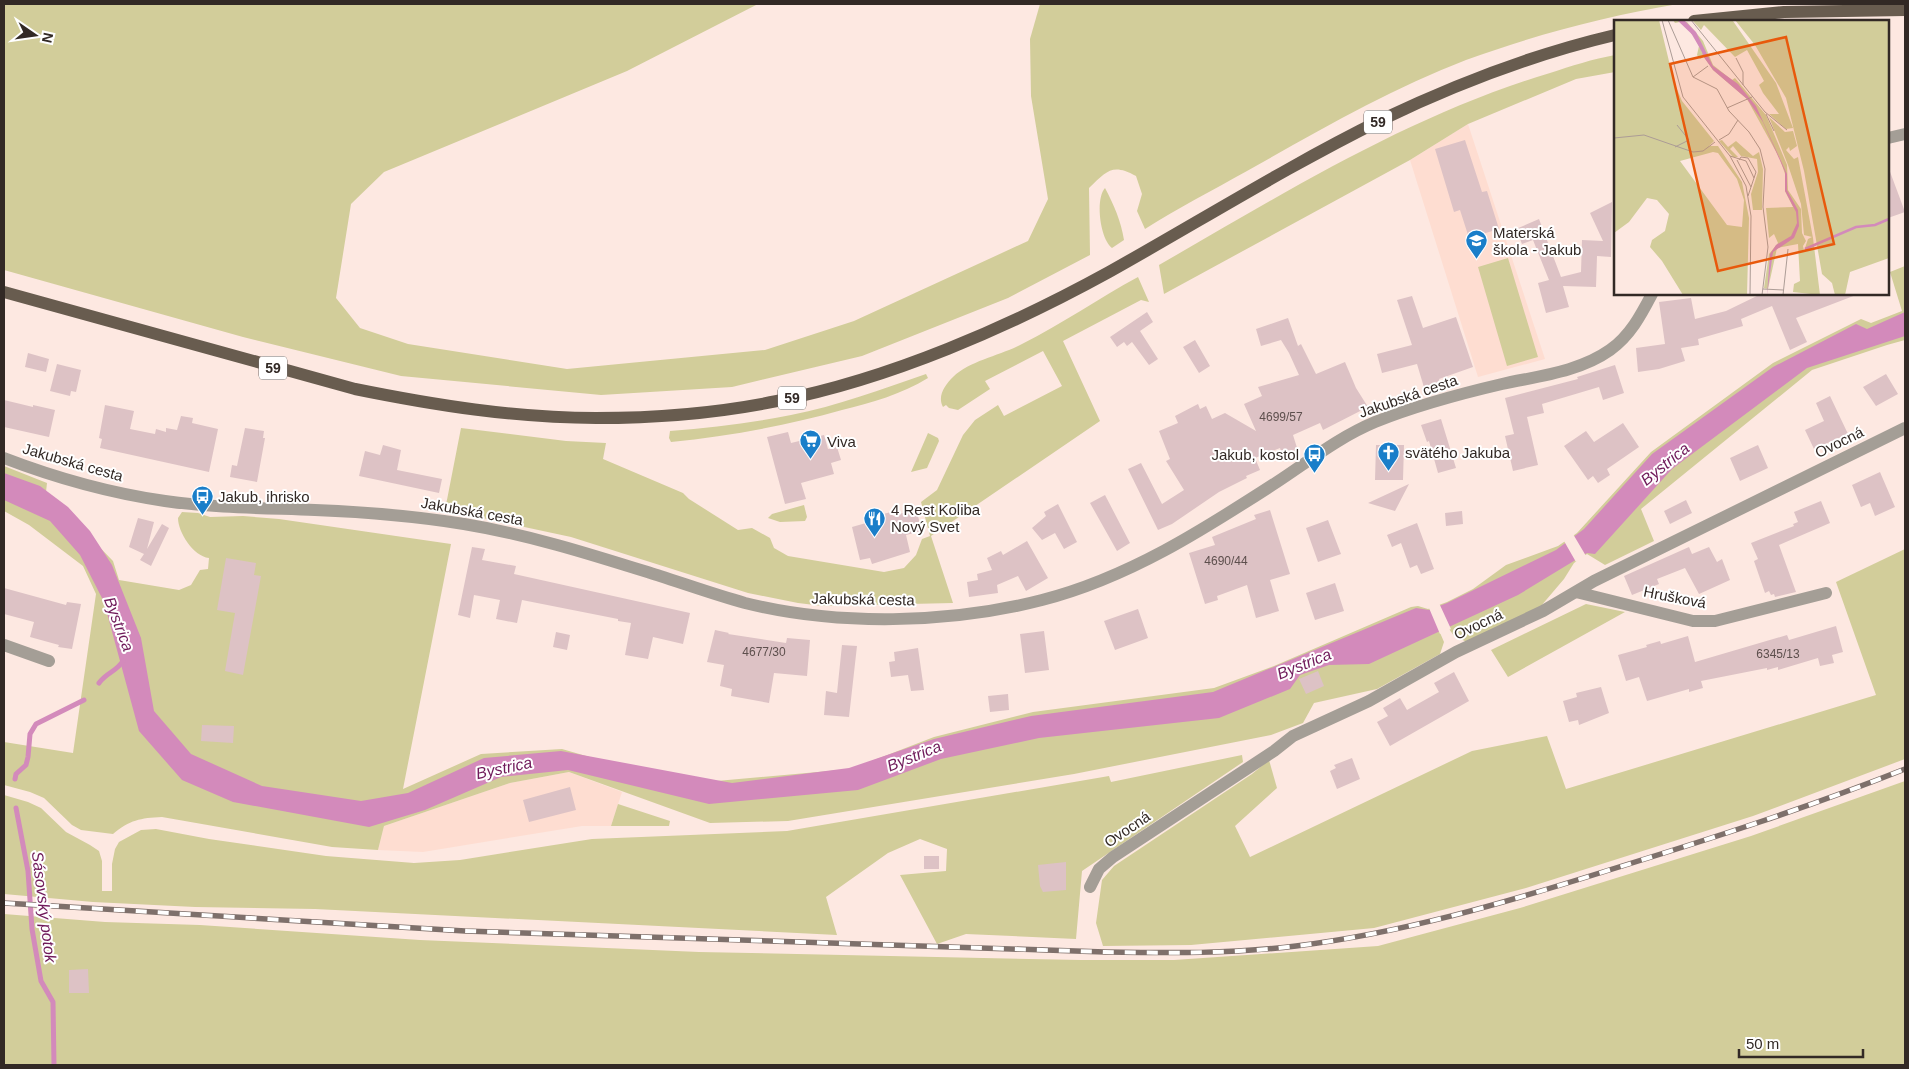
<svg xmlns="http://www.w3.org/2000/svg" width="1909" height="1069" viewBox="0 0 1909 1069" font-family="Arial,sans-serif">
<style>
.built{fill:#feddd1}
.green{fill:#d2cd9a}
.water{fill:#d38abb}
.pier{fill:#fde8e1}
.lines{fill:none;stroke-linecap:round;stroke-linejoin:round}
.stream{stroke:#d38abb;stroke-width:5}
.building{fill:#ddc2c5}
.minor{stroke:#a49e96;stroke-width:12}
.primary{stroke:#685c4f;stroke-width:12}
.rail-casing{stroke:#7e706b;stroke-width:5.5}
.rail{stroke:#fff;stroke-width:4;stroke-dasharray:11;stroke-linecap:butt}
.labels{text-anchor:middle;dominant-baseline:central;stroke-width:4;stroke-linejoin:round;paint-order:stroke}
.number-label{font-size:12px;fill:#5d4f4d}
.shield{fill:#fff;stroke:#706966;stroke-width:1}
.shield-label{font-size:14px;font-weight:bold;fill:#322925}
.poi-label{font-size:15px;fill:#322925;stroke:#fff;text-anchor:start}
.street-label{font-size:15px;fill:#322925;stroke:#fff}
.water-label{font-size:16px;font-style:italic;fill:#6f1a5a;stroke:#fff}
.inset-river{fill:none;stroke:#d38abb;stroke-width:2.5}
.inset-road{fill:none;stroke:#ac9c96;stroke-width:1}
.view{fill:#e8590c;fill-opacity:0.15;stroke:#e8590c;stroke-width:2.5}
.inset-edge{fill:none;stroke:#322925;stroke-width:2.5}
</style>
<rect width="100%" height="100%" fill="#fde8e1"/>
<path class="built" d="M1468 124 1545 359 1478 377 1410 160Z
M569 772 622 792 611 826H582L423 852 378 850 384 826 510 783Z"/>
<path class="green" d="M4 4H758L627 71 384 172 351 204 336 298 360 328 408 344 567 369 765 350 854 321 1028 241 1048 199 1031 96 1030 39 1040 4H1678C1606 16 1535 35 1466 60 1390 89 1318 131 1247 171 1213 190 1178 208 1145 229L1137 211 1142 194 1136 176C1112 163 1107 171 1089 188L1090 255 1008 298 862 356 732 387 601 395 401 376 243 337 4 270Z
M1615 55V72L1576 79 1468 124 1410 160 1164 294 1159 265C1284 193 1410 115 1550 73 1571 66 1593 59 1615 55Z
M1105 188C1114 205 1121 221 1124 240L1112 248C1100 239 1095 199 1105 188Z
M1508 258 1538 357 1507 366 1478 267Z
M1905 266V340L1887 345 1812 370 1641 509 1654 541 1605 565 1587 554 1574 563 1564 579 1541 606 1467 642 1454 636 1447 626 1438 628 1444 642 1440 654 1377 689 1314 703 1303 723 1271 735 1074 774 788 821 710 823 569 772 510 783 384 826 378 850 332 847 162 817C140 818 130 820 113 834L81 830 72 825 44 798 30 792 4 785V742L73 753 96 594 83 566 29 525 4 511V466L47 483 46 492 113 561 119 580 179 590 191 585 200 570 208 569 209 558C193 556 178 532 178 518L182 512 198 513 210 517 243 516 279 519 451 544 403 789 481 754 562 749 683 784 851 769 934 737 1033 712 1214 688 1274 666 1411 607 1418 606 1428 609 1447 602 1473 589 1506 565 1558 546 1577 533 1651 452 1773 363 1861 319 1871 323 1902 311 1890 272Z
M1138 277 1149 302 1141 300 1063 341 1100 421 931 536 953 603 823 606 798 603 748 593 571 537 445 510 461 428 566 441 606 443 603 459 683 493 689 499 738 530 752 528 770 538 774 548 788 556 884 572 904 568 916 555 922 539 930 536 921 502 937 490 963 435 975 420 998 405 1004 416 1062 386 1043 351 985 381 990 389 958 410 949 408 946 405 943 407C937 396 945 385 953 377 971 360 1000 356 1022 344 1062 324 1099 298 1138 277Z
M926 374 928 378C902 394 871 403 842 410 785 426 729 436 671 442L669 438 670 431C711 428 751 423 791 415 837 406 882 389 926 374Z
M928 433 938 438 939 441 927 468 911 472Z
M804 505 807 517 805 521 780 522 768 518 772 514Z
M1905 549V759L1753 816 1526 888 1374 928 1191 945 1103 946 1096 923 1102 880 1114 866 1252 774 1269 760 1277 788 1235 826 1250 857 1472 751 1547 736 1566 789 1876 695 1836 582Z
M1586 604 1625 612 1508 677 1491 650Z
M1242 755 1243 762 1082 871 1076 939 966 934 937 944 900 875 946 871 947 849 920 839 888 853 826 897 837 935 315 909 195 907 93 902 4 894V795L28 802 41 808 66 832 90 845 99 851 102 861V891H112V864L115 849 119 842 141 830 156 829 209 839 326 856 414 863 460 860 592 839 787 831 1109 776 1111 782Z
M1905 781V1065H4V914L105 922 200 925 420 940 699 952 1081 960H1174L1378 946 1520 908 1751 836Z
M618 804 670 821 669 826H611Z"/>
<path class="water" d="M1905 312V336L1807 368 1672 469 1595 554 1587 553 1518 595 1369 664 1329 665 1300 675 1290 689 1219 718 1039 738 941 759 858 790 709 804 568 770 501 777 425 810 369 827 233 802 182 780 139 731 104 602 80 555 50 521 4 500V473L40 486 68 507 90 531 112 565 141 638 154 711 191 754 262 786 361 801 408 793 484 758 561 751 732 783 849 768 934 739 1031 716 1213 692 1416 608 1429 610 1447 603 1556 550 1584 529 1652 454 1773 367 1856 324 1867 329Z"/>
<path class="pier" d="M1573 534 1586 556 1576 562 1564 541Z
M1439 603 1451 629 1440 634 1429 608Z"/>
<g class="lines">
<path class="stream" d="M99 683C107 672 116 672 123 661
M15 779 16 774 26 765 28 757 30 734 36 724 84 700
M16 808 28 871 32 929 41 981 53 1002 54 1065"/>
</g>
<path class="building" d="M1465 140 1482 192 1487 191 1499 229 1469 238 1460 210 1454 212 1435 149Z
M1889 169 1905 212 1888 218V170Z
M1612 202 1611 257 1597 256 1596 287 1563 286 1569 307 1546 313 1538 283 1549 280 1533 240 1522 244 1516 229 1539 219 1561 277 1581 272 1582 240 1603 241 1590 213Z
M1761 294 1856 295 1796 318 1807 342 1790 350 1772 306 1741 319 1743 326 1698 339 1699 345 1681 348 1685 361 1659 369 1638 372 1636 348 1665 344 1659 302 1691 298 1695 319 1726 311Z
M1412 296 1423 328 1456 317 1473 367 1439 379 1443 389 1426 394 1417 364 1382 373 1377 354 1412 345 1397 300Z
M1147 312 1153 322 1140 331 1158 359 1149 365 1132 342 1127 346 1124 342 1117 347 1110 337Z
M1288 318 1298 346 1301 344 1316 374 1345 362 1356 388 1368 407 1323 430 1320 423 1293 435 1298 451 1283 457 1280 448 1255 458 1260 470 1246 476 1247 478 1219 492 1172 524 1158 530 1128 469 1141 463 1162 504 1184 490 1166 461 1170 459 1159 431 1178 423 1175 416 1198 404 1200 409 1206 406 1212 419 1225 413 1256 431 1244 404 1262 396 1258 387 1299 375 1289 353 1281 340 1261 346 1256 329Z
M1195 340 1210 366 1199 373 1183 347Z
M28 353 49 359 46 372 25 367Z
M57 364 81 370 76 392 71 391 70 396 50 391Z
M1615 365 1624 393 1603 400 1599 387 1542 404 1544 413 1527 417 1538 465 1513 471 1505 436 1514 434 1505 398 1578 379 1577 377Z
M1886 374 1898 394 1876 406 1863 387Z
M1830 396 1848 434 1814 449 1805 430 1824 421 1816 403Z
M4 400 33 407V405L55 410 49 437 4 427Z
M105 405 134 411 130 429 155 434 156 429 166 432V428L177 430 181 416 193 418 192 423 218 429 209 472 100 448 102 439 99 438Z
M1441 419 1456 468 1438 473 1429 441 1427 442 1421 425Z
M1623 423 1639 447 1607 469 1610 475 1598 483 1593 476 1588 480 1564 446 1586 431 1594 442Z
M245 428 264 431 263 438H265L257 482 230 477 232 465 237 466Z
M788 432 791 443 824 435 828 449 837 447 841 460 831 463 834 474 801 483 806 499 785 504 767 437Z
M383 445 401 450 397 470 442 479 439 493 359 476 365 451 380 455Z
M1376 445H1404L1403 480H1375Z
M1758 445 1768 468 1740 481 1730 458Z
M1880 472 1895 507 1875 516 1870 503 1861 507 1852 485Z
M1409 484 1395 511 1368 503Z
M1105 495 1130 543 1117 551 1090 503Z
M1686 500 1692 513 1670 524 1664 511Z
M1821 501 1830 523 1779 545 1796 592 1775 597 1774 594 1771 595 1769 591 1765 593 1754 561 1758 559 1751 543 1794 526 1793 524 1798 522 1794 512Z
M1058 504 1077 542 1064 549 1055 533 1042 540 1032 528 1046 516 1044 512Z
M916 509 922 531 906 535 910 552 872 564 870 558 860 560 852 527 880 519 879 515 891 512 893 516Z
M1270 510 1290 574 1270 580 1279 611 1256 618 1247 585 1217 596 1218 600 1205 604 1189 553 1215 545 1212 537 1256 519 1254 515Z
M1462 511 1463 524 1446 526 1445 513Z
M138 518 154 522 147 549 162 524 169 528 151 566 140 560 144 554 129 547Z
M1328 520 1341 554 1318 562 1306 528Z
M1417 523 1434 569 1421 574 1417 565 1410 568 1401 543 1392 547 1387 535Z
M1027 541 1048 578 1026 591 1018 576 997 585 998 593 969 597 967 582 978 580 977 574 992 570 987 558 1001 551 1003 555Z
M472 547 485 549 482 560 516 566 514 574 690 613 683 644 653 637 648 659 625 655 631 623 618 621V619L522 600 517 623 496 619 500 600 474 595 470 618 458 615Z
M1689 547 1692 554 1709 547 1717 562 1722 559 1730 580 1699 594 1685 568 1657 579 1659 584 1632 595 1624 576Z
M226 558 256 563 254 575 261 576 243 675 225 671 235 613 217 610Z
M1335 583 1344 611 1315 620 1306 593Z
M4 588 66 605 67 602 81 604 72 649 58 647 59 645 30 637 34 622 4 614Z
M1138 609 1148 638 1115 650 1104 621Z
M1836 626 1843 652 1832 655 1834 663 1820 666 1818 658 1778 670V667L1767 670V668L1701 681 1703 688 1689 692V689L1647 701 1639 677 1626 681 1618 655 1647 647 1646 645 1660 641 1661 644 1688 636 1695 662 1787 635 1789 640Z
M715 630 729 633 728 634 786 643 787 638 810 640 807 676 774 673 769 703 731 696 732 689 720 686 724 665 707 662Z
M1044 631 1049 670 1025 673 1020 634Z
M556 632 570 635 567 650 553 647Z
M842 645 857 646 849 717 824 715 826 691 837 693Z
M918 648 924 690 911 691 908 675 891 677 889 662 895 661 894 652Z
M1318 671 1324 686 1306 694 1299 679Z
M1454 672 1469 701 1390 746 1377 722 1388 716 1383 708 1400 698 1407 710 1439 692 1434 683Z
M1601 687 1609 713 1579 725 1578 720 1569 722 1563 701 1577 697 1576 693Z
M1008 694 1009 710 990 712 988 696Z
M202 725 234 726 233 743 201 741Z
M1352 758 1360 779 1337 789 1330 771 1336 768 1334 765Z
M570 787 576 810 529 822 523 800Z
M924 856H939V869H924Z
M1066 862V890L1043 892 1040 886 1038 865Z
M88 969 89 993H69V970Z"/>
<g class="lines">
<path class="minor" d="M1888 138 1905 134
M4 458C56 478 110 493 165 501 215 508 265 508 315 510 365 512 415 516 464 524 531 535 596 556 660 576 688 585 716 595 745 603 837 626 949 624 1042 600 1128 578 1203 530 1277 482 1309 461 1339 437 1375 422 1415 406 1459 394 1502 384 1538 376 1579 372 1610 350 1630 336 1641 315 1652 294
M1576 592 1693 621H1715L1826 593
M4 645 49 661
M1090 887 1099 869 1113 857 1274 751 1293 736 1369 701 1456 652 1543 611 1594 581 1905 428"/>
<path class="primary" d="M1694 21 1784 12 1905 10
M4 292 355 389C434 405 515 418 596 418 656 418 718 413 777 401 890 379 1009 327 1109 272 1200 221 1288 166 1381 120 1456 84 1534 54 1615 35"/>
<defs>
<path id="rail" d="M4 903 465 931 1105 952C1168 953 1233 954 1296 946 1402 933 1504 903 1606 871 1707 840 1807 808 1905 769"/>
</defs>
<use href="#rail" class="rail-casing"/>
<use href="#rail" class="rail"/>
</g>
<defs>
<symbol id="school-pin" viewBox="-11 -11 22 30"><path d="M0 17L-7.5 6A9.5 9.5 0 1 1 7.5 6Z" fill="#1a7ec9" stroke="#fff"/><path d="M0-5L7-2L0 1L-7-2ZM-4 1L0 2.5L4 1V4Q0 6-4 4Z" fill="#fff"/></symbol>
<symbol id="supermarket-pin" viewBox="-11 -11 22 30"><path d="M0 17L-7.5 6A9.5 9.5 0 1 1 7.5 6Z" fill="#1a7ec9" stroke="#fff"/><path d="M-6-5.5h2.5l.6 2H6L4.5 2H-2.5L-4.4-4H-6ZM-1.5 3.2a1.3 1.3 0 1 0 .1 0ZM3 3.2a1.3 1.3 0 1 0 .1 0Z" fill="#fff"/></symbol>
<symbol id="church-pin" viewBox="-11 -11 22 30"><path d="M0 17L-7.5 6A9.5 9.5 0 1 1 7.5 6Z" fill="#1a7ec9" stroke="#fff"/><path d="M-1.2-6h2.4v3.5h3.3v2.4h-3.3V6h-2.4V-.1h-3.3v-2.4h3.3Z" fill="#fff"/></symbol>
<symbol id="bus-pin" viewBox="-11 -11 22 30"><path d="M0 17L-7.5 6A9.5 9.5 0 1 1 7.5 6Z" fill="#1a7ec9" stroke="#fff"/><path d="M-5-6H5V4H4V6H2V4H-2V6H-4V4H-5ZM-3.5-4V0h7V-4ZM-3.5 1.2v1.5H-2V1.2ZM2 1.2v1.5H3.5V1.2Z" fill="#fff"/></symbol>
<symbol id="restaurant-pin" viewBox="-11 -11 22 30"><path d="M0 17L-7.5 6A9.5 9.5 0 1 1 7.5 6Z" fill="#1a7ec9" stroke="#fff"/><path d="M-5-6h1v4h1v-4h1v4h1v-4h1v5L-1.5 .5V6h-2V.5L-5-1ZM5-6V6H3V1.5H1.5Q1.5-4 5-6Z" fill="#fff"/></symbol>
</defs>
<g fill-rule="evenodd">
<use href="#school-pin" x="1464" y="228" width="25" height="34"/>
<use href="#supermarket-pin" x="798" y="428" width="25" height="34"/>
<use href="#church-pin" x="1376" y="440" width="25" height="34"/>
<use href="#bus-pin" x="1302" y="442" width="25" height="34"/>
<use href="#bus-pin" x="190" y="484" width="25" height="34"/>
<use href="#restaurant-pin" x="862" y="506" width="25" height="34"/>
</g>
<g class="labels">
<g class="number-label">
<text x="1281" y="417">4699/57</text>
<text x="1226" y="561">4690/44</text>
<text x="764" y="652">4677/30</text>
<text x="1778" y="654">6345/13</text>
</g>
<g class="shield">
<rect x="1364" y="110.5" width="28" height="23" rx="4"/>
<rect x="259" y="356.5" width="28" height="23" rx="4"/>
<rect x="778" y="386.5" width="28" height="23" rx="4"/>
</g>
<g class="shield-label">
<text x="1378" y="122">59</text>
<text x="273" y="368">59</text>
<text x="792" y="398">59</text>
</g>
<g class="poi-label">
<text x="1493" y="232">Materská<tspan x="1493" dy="17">škola - Jakub</tspan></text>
<text x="827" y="441">Viva</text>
<text x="1405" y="452">svätého Jakuba</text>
<text x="1299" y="454" text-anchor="end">Jakub, kostol</text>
<text x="218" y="496">Jakub, ihrisko</text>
<text x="891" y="509">4 Rest Koliba<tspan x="891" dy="17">Nový Svet</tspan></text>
</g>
<g class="street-label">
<text transform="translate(1408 396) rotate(-19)">Jakubská cesta</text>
<text transform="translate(1839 442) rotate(-26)">Ovocná</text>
<text transform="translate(73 462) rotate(16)">Jakubská cesta</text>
<text transform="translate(472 511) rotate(10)">Jakubská cesta</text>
<text transform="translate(1675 597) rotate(11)">Hrušková</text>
<text transform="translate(863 599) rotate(1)">Jakubská cesta</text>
<text transform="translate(1478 624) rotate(-25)">Ovocná</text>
<text transform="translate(1127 829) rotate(-34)">Ovocná</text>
</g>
<g class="water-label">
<text transform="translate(1665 464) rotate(-39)">Bystrica</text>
<text transform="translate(119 624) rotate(69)">Bystrica</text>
<text transform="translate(1304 664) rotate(-22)">Bystrica</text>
<text transform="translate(914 756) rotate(-22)">Bystrica</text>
<text transform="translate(504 768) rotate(-12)">Bystrica</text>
<text transform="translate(44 907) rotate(83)">Sásovský potok</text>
</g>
</g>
<g transform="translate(1614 20)">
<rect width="275" height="275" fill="#fde8e1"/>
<path d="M0 0H45L60 62 68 81 100 121 95 126H104L128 162 135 198 133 275H69L48 241 36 227 38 220 51 211 55 194 43 180 33 178 15 202 0 213ZM99 132 104 133 123 159 130 180 128 207 113 205 66 141ZM59 0 73 2 89 21 99 45 118 60 121 58 152 95 173 145 174 170 187 189 188 213 192 221 189 226 190 231 194 219 198 217 190 215 187 184 174 145 155 97 171 112 179 111 183 126 176 131 175 127 172 130 180 139 184 137 199 218 206 275 179 272 180 264 186 261 184 224 163 228 154 269 150 268 155 234 164 223 160 214 155 218 152 188 179 187 171 171 172 157 166 139 133 79 99 50 90 37 86 39 83 35 85 26 80 15 66 2 61 3ZM78 0 119 1 162 63 179 108 172 109 155 94H165L149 73 145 65 150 61 133 30 121 37 90 5 87 10ZM121 0H275V238L236 252 231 275H221L218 263 208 254 190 151 172 78 141 25ZM108 120 114 127 122 121 139 136 145 132 149 149 148 190H139L137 174 144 152 143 139 127 136 119 126 116 129 124 137H119L105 121Z" fill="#d2cd9a" fill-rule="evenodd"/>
<path d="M63 0H70L82 12 99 46 124 64 142 86 173 154V170L184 190 185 206 180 218 159 232 153 275 156 234 162 225 177 216 183 203 182 192 171 171V152L149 102 133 79 99 50 89 36 85 21Z" fill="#d38abb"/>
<path class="inset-river" d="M78 12 89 31M81 15 88 30M191 229 242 207 261 205 275 199"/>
<path class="inset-road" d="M48 0 69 77 116 136 132 166 137 196 136 275M54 0 79 57 103 69 115 91 135 112 146 129 151 149 149 187 154 227 148 275M77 0 151 92 173 110M122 38 129 52V65M79 57 94 46M113 88 138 77M152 94 160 111M0 118 30 115 79 132 89 131 101 122M105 120 115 114 124 100M61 127 75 120 63 105M116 136 132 141 140 158M123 140 137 167M125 140 127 137 134 138 142 152 134 176M149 269 169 270M169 275 174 229"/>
<path class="view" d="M172 17 220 224 104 251 56 44Z"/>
<rect width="275" height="275" class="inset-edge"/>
</g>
<rect width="1909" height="1069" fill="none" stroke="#322925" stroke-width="10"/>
<g transform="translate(35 35) rotate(103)" stroke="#ffffff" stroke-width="4" paint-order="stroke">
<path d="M0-4L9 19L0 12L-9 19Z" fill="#322925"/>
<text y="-8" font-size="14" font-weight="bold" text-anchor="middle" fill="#322925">N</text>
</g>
<path d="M1739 1049v8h124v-8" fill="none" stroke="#322925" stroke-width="2.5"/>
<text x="1746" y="1049" font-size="15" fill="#322925" stroke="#ffffff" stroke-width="4" paint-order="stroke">50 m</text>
</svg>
